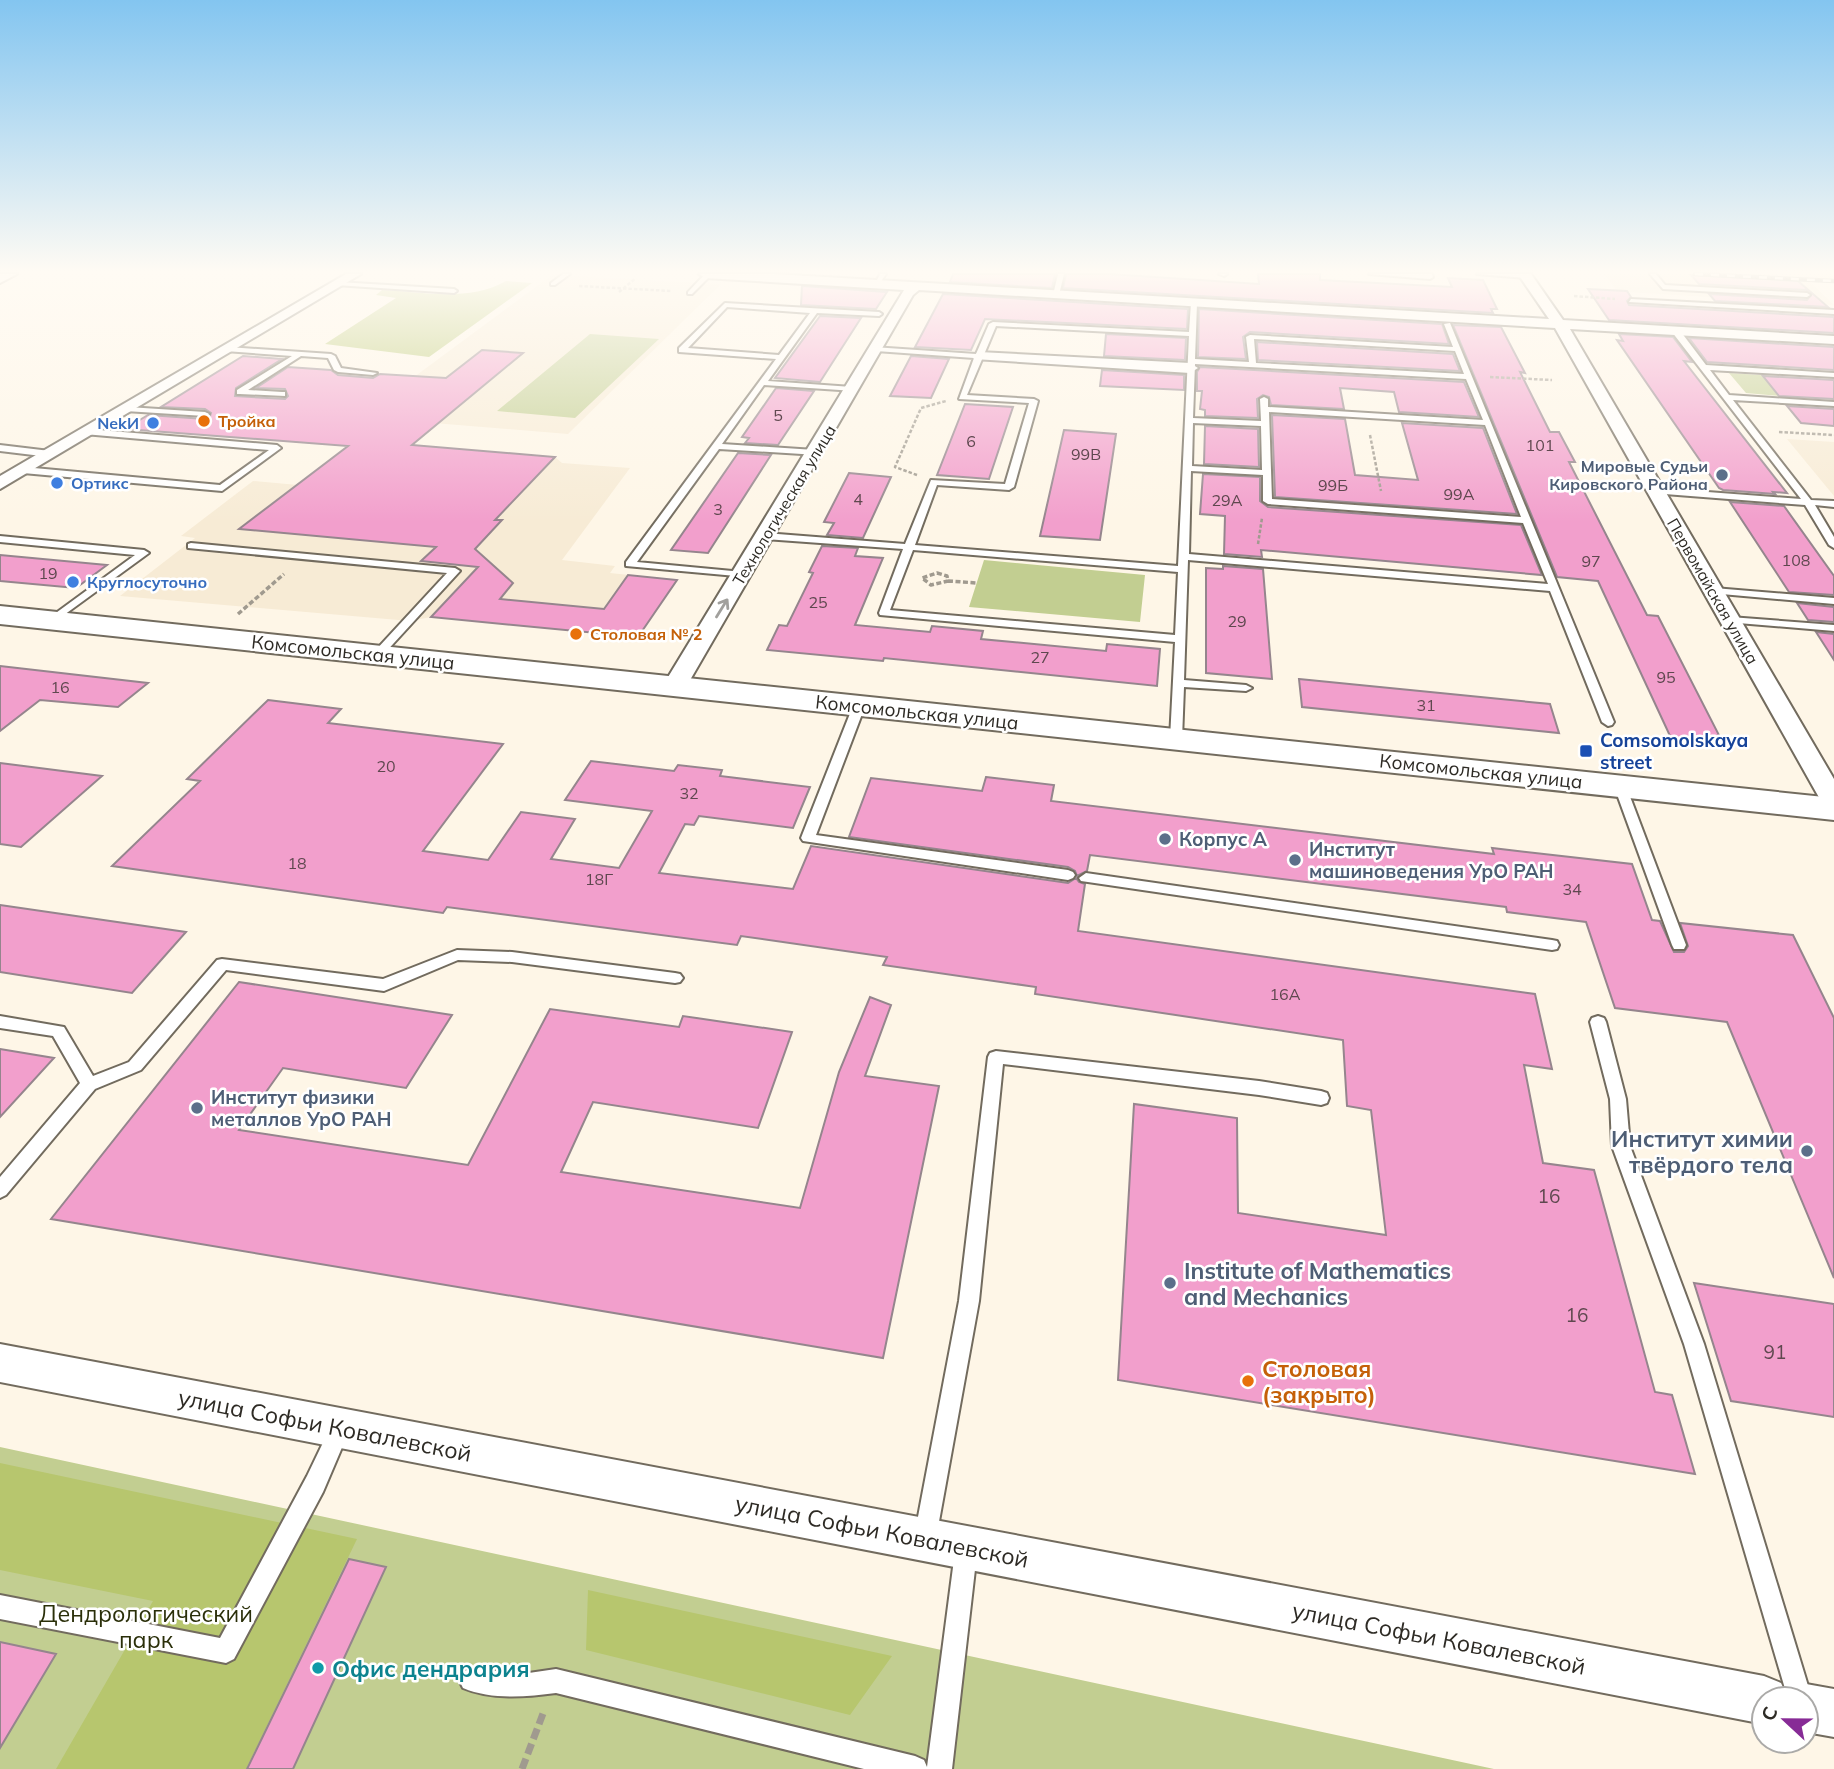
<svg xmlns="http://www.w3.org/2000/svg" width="1834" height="1769" viewBox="0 0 1834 1769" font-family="Mulish,sans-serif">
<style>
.built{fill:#f7ebd5}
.green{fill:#c2ce91}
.forest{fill:#b7c66e}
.building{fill:#f29fcc;stroke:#95858d;stroke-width:2}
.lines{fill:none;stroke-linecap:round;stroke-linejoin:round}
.service-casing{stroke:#726b5e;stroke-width:4}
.minor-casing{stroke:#726b5e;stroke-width:4}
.secondary-casing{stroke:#726b5e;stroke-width:4}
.path-far2{stroke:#a09a8f;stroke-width:2.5;stroke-dasharray:3.5 2;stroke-linecap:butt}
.path-far1{stroke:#a09a8f;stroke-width:3.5;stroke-dasharray:5 2.5;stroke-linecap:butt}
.path{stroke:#a09a8f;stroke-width:7;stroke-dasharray:11 5;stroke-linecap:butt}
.service{fill:#fff;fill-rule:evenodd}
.minor{fill:#fff;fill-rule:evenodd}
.secondary{fill:#fff;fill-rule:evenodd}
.rail-casing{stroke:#4a473f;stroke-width:4.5}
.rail{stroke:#fff;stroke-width:2.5;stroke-dasharray:8;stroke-linecap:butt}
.oneway{stroke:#a1a09d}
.food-dot{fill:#e8710a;stroke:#fff;stroke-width:2.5}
.shop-dot{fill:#3f7fe0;stroke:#fff;stroke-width:2.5}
.service-dot{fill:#5c6f8a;stroke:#fff;stroke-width:2.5}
.transit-dot{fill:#1a4fb4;stroke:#fff;stroke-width:2.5}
.culture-dot{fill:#0f9aa8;stroke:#fff;stroke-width:2.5}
.labels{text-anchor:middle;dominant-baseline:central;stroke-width:5;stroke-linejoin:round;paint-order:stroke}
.number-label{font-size:16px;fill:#5f484f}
.far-food-label{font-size:16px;font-weight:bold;fill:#c56008;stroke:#fff;text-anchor:start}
.far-shop-label{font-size:16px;font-weight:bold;fill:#366cbe;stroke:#fff;text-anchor:start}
.far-service-label{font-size:16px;font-weight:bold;fill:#4e5e75;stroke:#fff;text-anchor:end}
.far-street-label{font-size:16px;fill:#2e2b25;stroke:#fff}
.street-label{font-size:19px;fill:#2e2b25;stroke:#fff}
.transit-label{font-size:19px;font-weight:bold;fill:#164399;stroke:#fff;text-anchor:start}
.service-label{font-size:19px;font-weight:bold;fill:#4e5e75;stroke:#fff;text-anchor:start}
.near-number-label{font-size:19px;fill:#5f484f}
.near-service-label{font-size:23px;font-weight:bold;fill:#4e5e75;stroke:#fff;text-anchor:end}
.near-food-label{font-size:23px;font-weight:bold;fill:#c56008;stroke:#fff;text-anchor:start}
.near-street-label{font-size:23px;fill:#2e2b25;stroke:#fff}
.near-park-label{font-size:23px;fill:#2a2f09;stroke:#fff}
.near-culture-label{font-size:23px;font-weight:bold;fill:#0d838f;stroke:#fff;text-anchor:start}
</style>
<rect width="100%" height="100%" fill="#fef6e7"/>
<path class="built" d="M1604 274H1834V283L1810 282 1834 305 1628 292 1617 291Z
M552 275 721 284 568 434 360 417Z
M1787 439 1834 442V496Z
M356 440 555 457 562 463 630 468 562 560 615 566 610 573 677 580 638 637 431 617 410 621 120 596 195 538 181 536 253 481 298 485Z"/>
<path class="green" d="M590 334 659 339 575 418 497 411Z
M1729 373 1775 376 1793 397 1746 393Z
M984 560 1145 575 1140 622 969 607Z
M0 1447 1494 1769H0Z"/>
<path class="forest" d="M506 281 532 283 429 357 325 344 396 298 376 295 382 290C423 292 469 302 506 281Z
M0 1463 357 1539 246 1769H56L153 1601 0 1570Z
M588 1590 892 1656 850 1715 586 1650Z"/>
<path class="building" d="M953 274H1055L1052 288 950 282Z
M1066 274H1110L1259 284 1258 274H1320V280L1452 287 1448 278 1483 280 1497 309H1491L1493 313 1063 288Z
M1691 275 1798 281 1828 307 1715 301 1709 294 1807 300 1812 294 1807 290 1699 284Z
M802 286 887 292 876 309 801 305Z
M1588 289 1627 291 1631 297 1627 301 1629 305 1834 317V333L1609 320Z
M943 294 1188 309 1187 329 985 319 971 350 915 347Z
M1199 309 1442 324 1449 344 1250 332 1243 337 1246 359 1198 357Z
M820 316 861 318 820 382 775 378Z
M1453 325 1501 327 1525 373 1520 372 1550 432H1559L1575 462H1569L1647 615 1658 616 1723 743 1671 738 1598 581 1557 577Z
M1106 334 1186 338 1185 360 1104 356Z
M1619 334 1673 337 1692 362 1684 361 1787 493 1773 492 1775 494 1723 490 1719 488 1617 340 1623 341Z
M1689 338 1834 347V370L1707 362Z
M1257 342 1453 354 1460 371 1258 360Z
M482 350 523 353 412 445 555 457 495 520H502L475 549 513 583 500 599 604 609 628 575 677 580 638 637 431 617 478 567 421 561 436 547 239 529 348 446 125 429 148 415 205 419 210 416 211 413 205 409 161 407 243 356 282 359 236 388 235 396 285 399 288 396 285 389 256 388 288 367 331 370 338 375 373 378 380 374 446 378Z
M911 356 949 359 931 398 890 396Z
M1200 367 1464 382 1479 417 1399 412 1394 392 1340 388 1344 409 1271 405 1269 397 1263 395 1257 399 1258 418 1205 416V410L1200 409 1202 391H1197V372Z
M1102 370 1184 375V390L1100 386Z
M1763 376 1834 380V399L1779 396Z
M776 388 814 391 778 445 745 443 749 438 742 437Z
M965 404 1013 407 989 479 937 475Z
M1787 406 1834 409V426L1801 423Z
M1272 415 1345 419 1355 475 1418 480 1402 423 1483 428 1517 514 1275 497Z
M1205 426 1258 429 1259 467 1204 464Z
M1064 430 1116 434 1100 540 1040 536Z
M738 453 771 455 708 553 671 550Z
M849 473 891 477 863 538 827 535 834 523 824 522Z
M1203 474 1260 477V501L1268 507 1521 525 1542 575 1261 550 1262 557 1224 554 1225 516 1200 514Z
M1730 502 1784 506 1834 576V595L1789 592Z
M822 546 858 548 855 556 883 558 855 625 930 632 932 626 983 631 981 639 1106 651 1107 644 1160 649 1157 686 884 658 883 661 767 650 779 625 787 626 813 573 809 572Z
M0 555 107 565 76 588 0 581Z
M1223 566 1263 569 1272 679 1206 673V568L1223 569Z
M1797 603 1834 607V622L1808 620Z
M1816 632 1834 634V660Z
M0 666 148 683 118 707 40 700 0 731Z
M1299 679 1550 704 1559 733 1302 707Z
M268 700 341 709 328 723 503 744 423 851 488 860 521 812 575 819 551 859 619 868 652 811 565 800 591 761 674 771 678 765 722 770 720 776 810 787 793 828 699 816 694 825 685 824 659 873 793 889 811 846 1068 883 1076 878 1079 882 1085 884 1078 931 1535 994 1552 1069 1524 1065 1543 1163 1594 1170 1655 1392 1672 1395 1695 1474 1118 1380 1134 1104 1237 1118 1238 1213 1386 1235 1371 1110 1347 1106 1343 1040 1035 994 1036 987 883 965 887 957 741 936 737 945 447 907 443 913 112 866 200 781 187 779Z
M0 763 102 776 21 847 0 844Z
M986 777 1054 785 1051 801 1494 854 1492 848 1632 864 1652 920 1660 921 1674 952H1684L1688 946 1680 923 1793 935 1834 1018V1278L1727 1022 1615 1008 1586 922 1507 912 1506 907 1090 855 1087 871 1077 876 1075 871 1068 867 849 837 871 778 982 791Z
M0 905 186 932 132 993 0 972Z
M239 982 452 1015 406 1088 283 1068 239 1130 468 1165 550 1009 679 1027 683 1016 792 1032 758 1128 593 1102 561 1172 800 1208 839 1072 870 997 891 1005 865 1076 939 1086 883 1358 51 1219Z
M0 1049 54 1058 0 1117Z
M1694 1283 1834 1304V1417L1731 1401Z
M349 1559 386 1567 293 1769H247Z
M0 1642 56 1654 0 1748Z"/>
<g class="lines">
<defs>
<path id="service" d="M563 274H570L555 285H551V283Z
M705 274 711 275 692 294H688V292Z
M880 274H886L878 286H874Z
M1058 274H1064L1059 295 1056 297 1053 295Z
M1219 274H1227L1224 276Z
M1369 274H1432L1433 277 1430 279Z
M1477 274H1526L1529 276 1526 278Z
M1650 274H1656L1665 285 1807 293 1810 295 1807 297 1663 289Z
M338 282 454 289 457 291 454 293 336 285Z
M1631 299 1834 310V314L1629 302Z
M1194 301 1197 303 1195 359 1249 362 1246 337 1250 335 1453 347 1444 324 1450 323 1614 722 1612 725 1608 726 1602 722 1550 591 1188 560 1184 680 1246 685 1252 688 1246 691 1184 687 1182 739 1176 743 1170 739 1175 642 880 615 879 613 903 549 765 539 760 536 765 533 905 544 931 480 1005 484 1029 403 959 399 974 358 876 351H873V347L976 354 989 324 993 322 1189 332 1191 303ZM996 326 1189 336 1178 566 915 545 937 485 1009 490 1014 487 1038 401 1034 399 967 395ZM1254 339 1455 351 1464 374 1256 363ZM1195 364 1466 379 1483 420 1268 407V399L1264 397 1260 399 1261 421 1193 418ZM1269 412 1485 425 1521 517 1272 499ZM1193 423 1261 426 1262 470 1192 466ZM1191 471 1263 475V501L1268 504 1523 523 1548 584 1189 554ZM913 550 1178 572 1175 635 890 610Z
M725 303 879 312 882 314 879 316 817 313 768 381 852 387 856 389 855 391 764 385 722 444 815 450 818 451V455L719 449 637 562 743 572 747 573V577L626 566V562L776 359 679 352V348ZM727 307 810 313 779 355 688 348Z
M1672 328H1678L1706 365 1834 373V377L1710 370 1729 395 1834 402V406L1733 400 1811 500 1834 501V507L1815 505 1834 537V548L1829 545 1805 505 1652 493V489L1655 488 1801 499 1672 332Z
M228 347 331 354 335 356 341 368 377 373 373 375 338 372 334 370 328 358 301 356 248 390 282 392H285V396L240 394H237V390L292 356 225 351 224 349Z
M128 407 205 412 209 414 205 416 125 411 124 409Z
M87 429 277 445 281 448 222 491 23 473 19 470 23 467 220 485 269 450 84 434 83 432Z
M0 445 50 451 54 454 50 457 0 451Z
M0 536 144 550 149 553 53 623 49 622V618L135 555 0 542Z
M191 543 455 568 460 571 382 656H374V652L447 573 188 548V544Z
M1714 588 1834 598V604L1710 593 1709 591Z
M1730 617 1834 625V631L1726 622 1725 620Z
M859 702 865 706 816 835 1068 870 1073 872 1075 875 1073 878 1068 880 803 841 801 838 853 706Z
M1620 782 1626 786 1686 945 1684 949H1674L1672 945 1614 786Z
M1086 873 1552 940 1557 941 1559 945 1557 949 1552 950 1081 881 1079 878Z
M457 950 512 952 675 973 680 974 683 978 680 982 675 983 512 962 458 960 384 991 226 970 141 1070 95 1089 6 1195 0 1198V1177L80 1083 53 1036 0 1028V1016L64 1027 93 1076 129 1062 217 960 222 959 383 979Z
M1598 1016 1604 1018 1606 1022 1626 1099 1630 1146 1704 1344 1812 1699 1806 1709V1699H1788L1684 1344 1612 1146 1610 1099 1590 1022 1592 1018Z
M996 1051 1259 1081 1321 1091 1327 1093 1329 1098 1327 1103 1321 1105 1259 1095 1003 1064 979 1301 936 1538 933 1546 925 1549 917 1546 914 1538 959 1301 988 1057 990 1053Z
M339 1421 346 1424 349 1431 346 1438 323 1492 234 1659 226 1663 0 1619V1595L220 1638 307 1476 332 1424Z
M966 1541 974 1544 977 1552 952 1769H864L556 1693C526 1697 491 1700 463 1688L459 1680 463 1672 471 1668 522 1674 556 1669 915 1756 924 1760 927 1767 955 1552 958 1544Z"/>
<path id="minor" d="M0 274H17L0 283Z
M346 274H361L0 489V476Z
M699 274H774L1549 319 1518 274H1531L1563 320 1834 336V344L1570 329 1834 779V809L1825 807 1821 801 1555 328 919 290 913 295 686 687 682 692H666L662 687 904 290 705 278Z
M979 352 1190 363 1198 368 1190 373 974 359 972 356Z
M0 1344 1764 1676 1781 1683 1787 1696 1789 1691 1806 1684 1834 1689V1737L1806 1732V1699H1764V1724L0 1382Z"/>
<path id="secondary" d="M0 606 1834 798V820L0 624Z"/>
</defs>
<use href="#service" class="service-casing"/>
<use href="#minor" class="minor-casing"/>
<use href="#secondary" class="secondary-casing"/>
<path class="path-far2" d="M579 286 671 291
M619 292 636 278
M1574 296 1615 299
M1490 377 1552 380
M1779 432 1834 435
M1370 435 1381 491
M917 475 895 467 921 408 946 401
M1258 544 1262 518"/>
<path class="path-far1" d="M937 573 947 576 948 581 931 585 922 578Z
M948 581 977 583
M238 614 284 574"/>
<path class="path" d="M522 1769 544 1711"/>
<use href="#service" class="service"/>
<use href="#minor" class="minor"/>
<use href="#secondary" class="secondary"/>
<defs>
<path id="rail" d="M1695 274 1834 281"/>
</defs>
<use href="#rail" class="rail-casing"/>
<use href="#rail" class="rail"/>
</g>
<defs><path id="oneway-shaft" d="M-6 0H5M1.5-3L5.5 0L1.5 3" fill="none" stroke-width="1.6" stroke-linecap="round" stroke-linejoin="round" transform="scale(1.75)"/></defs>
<use class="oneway" href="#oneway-shaft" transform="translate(722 608) rotate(-58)"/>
<linearGradient id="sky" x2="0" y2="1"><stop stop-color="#83c5f0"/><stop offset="0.52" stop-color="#fffbf4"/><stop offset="1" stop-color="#fffbf4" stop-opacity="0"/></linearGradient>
<rect width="1834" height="522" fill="url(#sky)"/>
<g class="food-dot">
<circle cx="204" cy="421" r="7"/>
<circle cx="576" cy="634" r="7"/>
<circle cx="1248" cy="1381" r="7"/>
</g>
<g class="shop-dot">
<circle cx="153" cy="423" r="7"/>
<circle cx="57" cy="483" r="7"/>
<circle cx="73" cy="582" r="7"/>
</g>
<g class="service-dot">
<circle cx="1722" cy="475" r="7"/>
<circle cx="1165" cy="839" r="7"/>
<circle cx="1295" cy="860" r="7"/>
<circle cx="197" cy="1108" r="7"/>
<circle cx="1807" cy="1151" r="7"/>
<circle cx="1170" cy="1283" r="7"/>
</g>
<rect class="transit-dot" x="1579" y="744" width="14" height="14" rx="3.5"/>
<circle class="culture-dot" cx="318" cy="1668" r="7"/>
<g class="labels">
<g class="number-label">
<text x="778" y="415">5</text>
<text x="971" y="441">6</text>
<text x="1540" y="445">101</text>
<text x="1086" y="454">99В</text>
<text x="1333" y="485">99Б</text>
<text x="1459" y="494">99А</text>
<text x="858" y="499">4</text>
<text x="1227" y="500">29А</text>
<text x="718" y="509">3</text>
<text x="1796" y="560">108</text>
<text x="1591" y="561">97</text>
<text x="48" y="573">19</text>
<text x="818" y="602">25</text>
<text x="1237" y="621">29</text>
<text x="1040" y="657">27</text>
<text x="1666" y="677">95</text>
<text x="60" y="687">16</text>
<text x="1426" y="705">31</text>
<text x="386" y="766">20</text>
<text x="689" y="793">32</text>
<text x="297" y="863">18</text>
<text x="599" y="879">18Г</text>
<text x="1572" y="889">34</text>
<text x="1285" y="994">16А</text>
</g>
<g class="far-food-label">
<text x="218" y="421">Тройка</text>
<text x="590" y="634">Столовая № 2</text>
</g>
<g class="far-shop-label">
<text x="139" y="423" text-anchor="end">NekИ</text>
<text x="71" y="483">Ортикс</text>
<text x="87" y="582">Круглосуточно</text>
</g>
<g class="far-service-label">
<text x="1708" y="466">Мировые Судьи<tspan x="1708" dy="18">Кировского Района</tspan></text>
</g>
<g class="far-street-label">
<text transform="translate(784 505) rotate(-59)">Технологическая улица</text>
<text transform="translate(1713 591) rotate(60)">Первомайская улица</text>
</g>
<g class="street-label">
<text transform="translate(353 652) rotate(6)">Комсомольская улица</text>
<text transform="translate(917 712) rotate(6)">Комсомольская улица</text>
<text transform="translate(1481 771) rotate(6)">Комсомольская улица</text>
</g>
<g class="transit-label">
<text x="1600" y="740">Comsomolskaya<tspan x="1600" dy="22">street</tspan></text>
</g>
<g class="service-label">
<text x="1179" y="839">Корпус А</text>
<text x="1309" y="849">Институт<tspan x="1309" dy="22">машиноведения УрО РАН</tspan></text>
<text x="211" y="1097">Институт физики<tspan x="211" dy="22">металлов УрО РАН</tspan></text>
</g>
<g class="near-number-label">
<text x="1549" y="1196">16</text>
<text x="1577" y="1315">16</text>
<text x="1775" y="1352">91</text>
</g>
<g class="near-service-label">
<text x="1793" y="1138">Институт химии<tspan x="1793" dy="26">твёрдого тела</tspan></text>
<text x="1184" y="1270" text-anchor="start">Institute of Mathematics<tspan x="1184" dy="26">and Mechanics</tspan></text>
</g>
<g class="near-food-label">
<text x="1262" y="1368">Столовая<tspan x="1262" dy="26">(закрыто)</tspan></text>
</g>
<g class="near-street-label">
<text transform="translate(325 1425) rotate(11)">улица Софьи Ковалевской</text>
<text transform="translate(882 1531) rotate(11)">улица Софьи Ковалевской</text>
<text transform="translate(1439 1638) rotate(11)">улица Софьи Ковалевской</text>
</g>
<g class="near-park-label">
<text x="146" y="1613">Дендрологический<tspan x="146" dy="26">парк</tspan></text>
</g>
<g class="near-culture-label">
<text x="332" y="1668">Офис дендрария</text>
</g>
</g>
<g transform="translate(1785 1720) rotate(292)"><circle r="33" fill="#ffffff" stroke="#abaaa8" stroke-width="2"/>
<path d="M0-5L12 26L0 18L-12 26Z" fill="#872b96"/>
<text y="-10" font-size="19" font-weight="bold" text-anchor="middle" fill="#2e2b25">С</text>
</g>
</svg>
